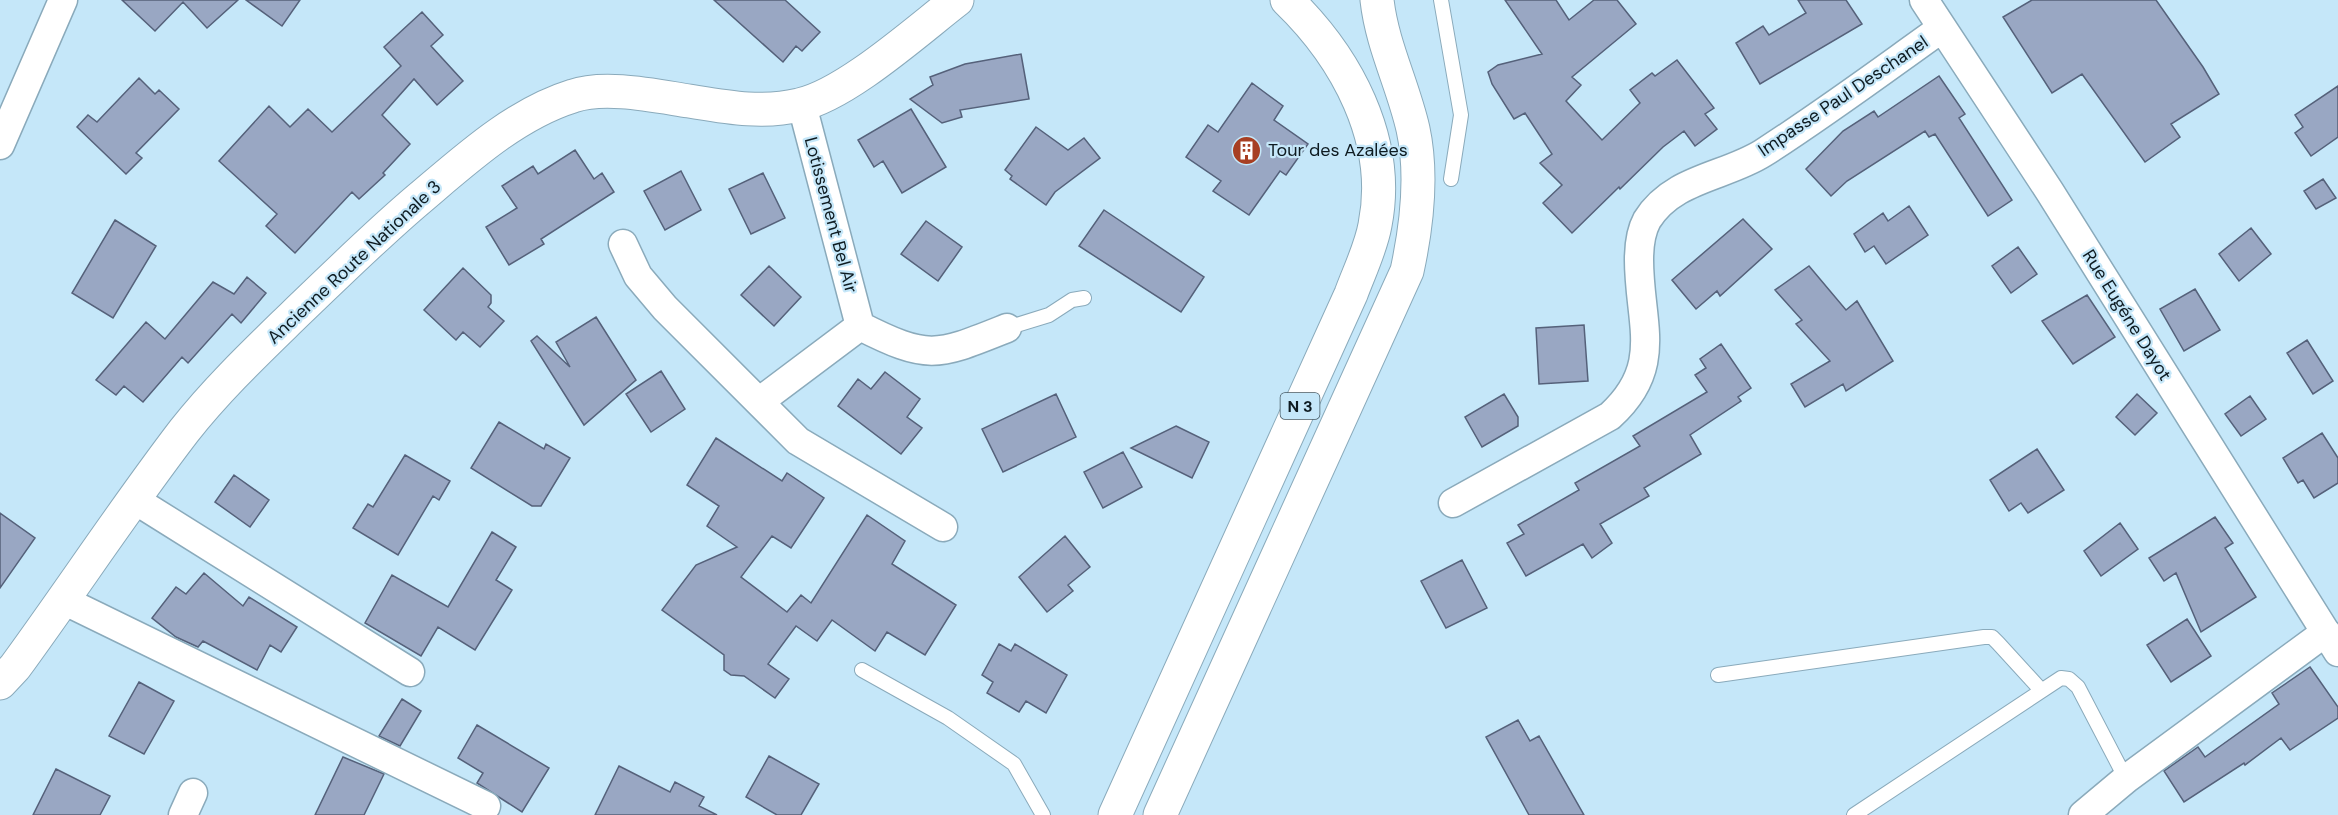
<svg xmlns="http://www.w3.org/2000/svg" width="2338" height="815" viewBox="0 0 2338 815" font-family="'DM Sans',sans-serif">
<style>
.building{fill:#99a7c3;stroke:#55617a;stroke-width:1.5}
.lines{fill:none;stroke-linecap:round;stroke-linejoin:round}
.service-casing{stroke:#8aaabb;stroke-width:16}
.minor-casing{stroke:#8aaabb;stroke-width:31}
.secondary-casing{stroke:#8aaabb;stroke-width:35}
.trunk-casing{stroke:#8aaabb;stroke-width:35}
.service{stroke:#fff;stroke-width:14}
.minor{stroke:#fff;stroke-width:28}
.secondary{stroke:#fff;stroke-width:33}
.trunk{stroke:#fff;stroke-width:33}
.labels{text-anchor:middle;dominant-baseline:central;stroke-width:4.5;stroke-linejoin:round;paint-order:stroke}
.shield{fill:#c5e7f9;stroke:#455862;stroke-width:1.5}
.shield-label{font-size:16px;font-weight:bold;fill:#0e1b21}
.street-label{font-size:18px;fill:#0e1b21;stroke:#c5e7f9}
.poi-label{font-size:18px;fill:#0e1b21;stroke:#c5e7f9;text-anchor:start}
</style>
<rect width="100%" height="100%" fill="#c5e7f9"/>
<path class="building" d="M122 0H238L207 28 183 2 155 31Z
M246 0H300L282 26Z
M714 0H785L820 32 802 51 796 46 783 62Z
M1505 0H1556L1569 20 1594 0H1617L1636 24 1572 77 1581 85 1566 101 1602 140 1640 103 1630 90 1652 73 1655 76 1677 60 1714 108 1705 114 1717 129 1695 146 1684 131 1663 147 1620 189 1619 187 1572 233 1543 203 1562 185 1540 163 1552 154 1525 113 1514 119 1492 84 1488 72 1498 65 1542 54Z
M1798 0H1846L1862 24 1760 84 1736 43 1763 26 1769 35 1806 13Z
M2032 0H2156L2203 67 2219 94 2171 124 2180 137 2145 162 2082 74 2052 93 2003 17Z
M422 12 443 35 431 46 463 81 437 105 414 79 382 115 410 144 383 173 385 175 359 199 352 192 295 253 266 226 277 214 219 161 269 106 290 127 308 109 332 132 401 66 384 47Z
M1021 54 1029 99 960 110 962 117 942 123 910 99 933 85 930 77 965 64Z
M1939 76 1965 114 1959 118 2012 200 1988 216 1935 134 1929 137 1925 131 1847 181 1831 196 1806 169 1843 131 1874 111 1878 117Z
M139 78 155 94 159 90 179 109 136 153 142 158 126 174 77 127 88 115 97 122Z
M1252 83 1283 106 1274 120 1308 144 1286 175 1280 171 1249 215 1213 191 1221 181 1186 157 1208 125 1218 132Z
M2338 86V137L2311 156 2295 133 2303 127 2295 115Z
M911 109 946 167 902 193 883 161 874 167 858 140Z
M1036 127 1068 150 1084 138 1100 158 1055 192 1046 205 1010 179 1012 176 1005 170Z
M575 150 594 179 602 173 614 192 541 239 544 244 509 265 486 227 517 208 502 186 533 166 538 174Z
M681 171 701 210 665 230 644 191Z
M763 173 785 218 751 234 729 189Z
M2323 179 2336 198 2316 209 2304 191Z
M1909 206 1928 235 1886 264 1874 246 1865 252 1854 234 1883 213 1888 221Z
M1104 210 1204 277 1181 312 1079 246Z
M1743 219 1772 249 1720 296 1717 291 1696 309 1672 280Z
M115 220 156 246 113 318 72 293Z
M926 221 962 247 938 281 901 254Z
M2251 228 2271 254 2239 281 2219 254Z
M2018 247 2037 274 2011 293 1992 266Z
M769 266 801 297 774 326 741 295Z
M1809 266 1846 310 1857 301 1893 361 1846 391 1843 384 1805 407 1791 384 1830 361 1796 324 1802 320 1775 290Z
M463 268 491 295V303L488 307 504 321 480 347 463 332 456 340 424 310Z
M247 277 266 293 241 323 232 314 188 363 182 357 143 402 124 386 116 395 96 380 146 322 165 339 213 282 234 294Z
M2195 289 2220 330 2184 351 2160 309Z
M2087 295 2115 337 2073 364 2042 321Z
M596 317 636 380 584 425 531 341 537 336 570 367 556 342Z
M1584 325 1588 381 1539 384 1536 328Z
M2307 340 2333 381 2313 394 2287 353Z
M1721 344 1751 388 1738 397 1741 401 1690 435 1701 454 1644 488 1649 496 1600 524 1612 543 1592 558 1583 544 1526 576 1507 543 1524 534 1518 525 1579 490 1575 483 1640 446 1633 436 1707 392 1695 375 1706 368 1700 359Z
M661 371 685 409 651 432 626 394Z
M885 372 920 399 907 417 922 428 901 454 838 406 858 379 871 389Z
M1056 394 1076 437 1003 472 982 429Z
M1504 394 1518 417V426L1482 447 1465 417Z
M2137 394 2157 413 2135 435 2116 417Z
M2250 396 2266 419 2241 436 2225 414Z
M499 422 544 449 546 444 570 458 541 506H532L471 468Z
M1176 426 1209 442 1192 478 1131 448Z
M2322 433 2338 458V483L2314 498 2303 480 2298 483 2283 458Z
M716 438 782 481 787 473 824 498 791 548 772 536 741 577 787 612 801 595 811 603 867 515 905 541 892 564 956 605 925 655 887 632 875 651 832 620 817 641 796 626 768 664 789 679 775 698 744 676 731 675 724 670V655L662 610 696 565 737 547 707 526 719 506 687 485Z
M2037 449 2064 490 2028 513 2021 503 2009 511 1990 480Z
M1123 452 1142 487 1103 508 1084 472Z
M405 455 450 481 439 500 433 496 398 555 353 528 368 504 373 507Z
M234 475 269 500 250 527 215 502Z
M0 513 35 538 0 588Z
M2215 517 2233 543 2225 548 2256 597 2201 632 2176 573 2164 581 2149 558Z
M2120 523 2138 549 2101 576 2084 551Z
M492 532 516 547 496 580 512 590 475 650 438 627 421 656 365 623 392 575 448 607Z
M1065 536 1090 567 1068 585 1073 591 1047 612 1019 577Z
M1462 560 1487 608 1446 628 1421 581Z
M204 573 243 606 249 597 297 627 281 652 270 645 257 670 203 641 198 647 176 637 152 618 176 587 186 594Z
M2187 619 2211 656 2171 682 2147 645Z
M999 644 1011 651 1015 644 1067 675 1046 713 1026 701 1019 712 987 693 993 682 982 675Z
M2310 667 2338 707V718L2290 750 2281 738 2245 765 2244 763 2184 802 2164 771 2198 747 2205 757 2279 704 2272 693Z
M139 682 174 701 144 754 109 736Z
M402 699 421 711 400 746 379 736Z
M1518 720 1530 741 1539 736 1584 815H1529L1486 737Z
M477 725 549 768 522 812 477 783 483 773 458 758Z
M769 756 819 784 801 815H777L746 797Z
M343 757 384 774 364 815H315Z
M619 766 670 792 675 782 704 797 699 806 717 815H595Z
M56 769 110 796 100 815H33Z"/>
<g class="lines">
<defs>
<path id="service" d="M1441 0 1461 115 1451 179
M1007 328 1049 315 1072 300 1084 298
M862 670 948 718 1014 764 1043 815
M1718 675 1984 637H1992L1998 643 2041 690
M1854 815 2061 678 2069 679 2078 687 2126 779"/>
<path id="minor" d="M1924 0 2050 192 2338 652
M0 145 63 0
M623 244 638 276 665 308 798 441 943 527
M860 326C929 361 937 356 1007 328
M760 401 860 326 802 105
M135 500 410 672
M1453 503 1610 416C1665 366 1639 323 1639 260 1639 247 1641 231 1647 220 1673 178 1725 177 1763 153 1824 114 1883 70 1942 28
M63 600 486 806
M183 815 193 793
M2083 815 2126 779 2326 632"/>
<path id="secondary" d="M0 683 15 667C72 589 125 508 184 431 217 389 256 352 294 315 336 275 376 235 420 198 466 159 515 114 573 96 605 85 656 96 689 101 726 107 762 114 799 105 846 95 918 30 957 0"/>
<path id="trunk" d="M1115 815 1351 294C1359 272 1371 248 1375 225 1392 140 1346 57 1287 0
M1160 815 1407 271C1417 225 1423 175 1413 129 1403 85 1382 45 1377 0"/>
</defs>
<use href="#service" class="service-casing"/>
<use href="#minor" class="minor-casing"/>
<use href="#secondary" class="secondary-casing"/>
<use href="#trunk" class="trunk-casing"/>
<use href="#service" class="service"/>
<use href="#minor" class="minor"/>
<use href="#secondary" class="secondary"/>
<use href="#trunk" class="trunk"/>
</g>
<defs>
<symbol id="building-disc" viewBox="-11 -11 22 22"><circle r="9.5" fill="#a73f23" stroke="#c5e7f9"/><path d="M-4-6H4V6H1V3H-1V6H-4ZM-2.5-4.3h1.7v1.8h-1.7ZM.8-4.3h1.7v1.8H.8ZM-2.5-1h1.7V.8h-1.7ZM.8-1h1.7V.8H.8Z" fill="#fff"/></symbol>
</defs>
<g fill-rule="evenodd">
<use href="#building-disc" x="1230" y="134" width="33" height="33"/>
</g>
<g class="labels">
<rect class="shield" x="1280.5" y="393" width="39" height="26" rx="4.5"/>
<g class="shield-label">
<text x="1300" y="406">N 3</text>
</g>
<g class="street-label">
<text transform="translate(1843 96) rotate(-34)">Impasse Paul Deschanel</text>
<text transform="translate(831 215) rotate(75)">Lotissement Bel Air</text>
<text transform="translate(354 262) rotate(-43)">Ancienne Route Nationale 3</text>
<text transform="translate(2127 315) rotate(58)">Rue Eugéne Dayot</text>
</g>
<g class="poi-label">
<text x="1268" y="150">Tour des Azalées</text>
</g>
</g>
</svg>
